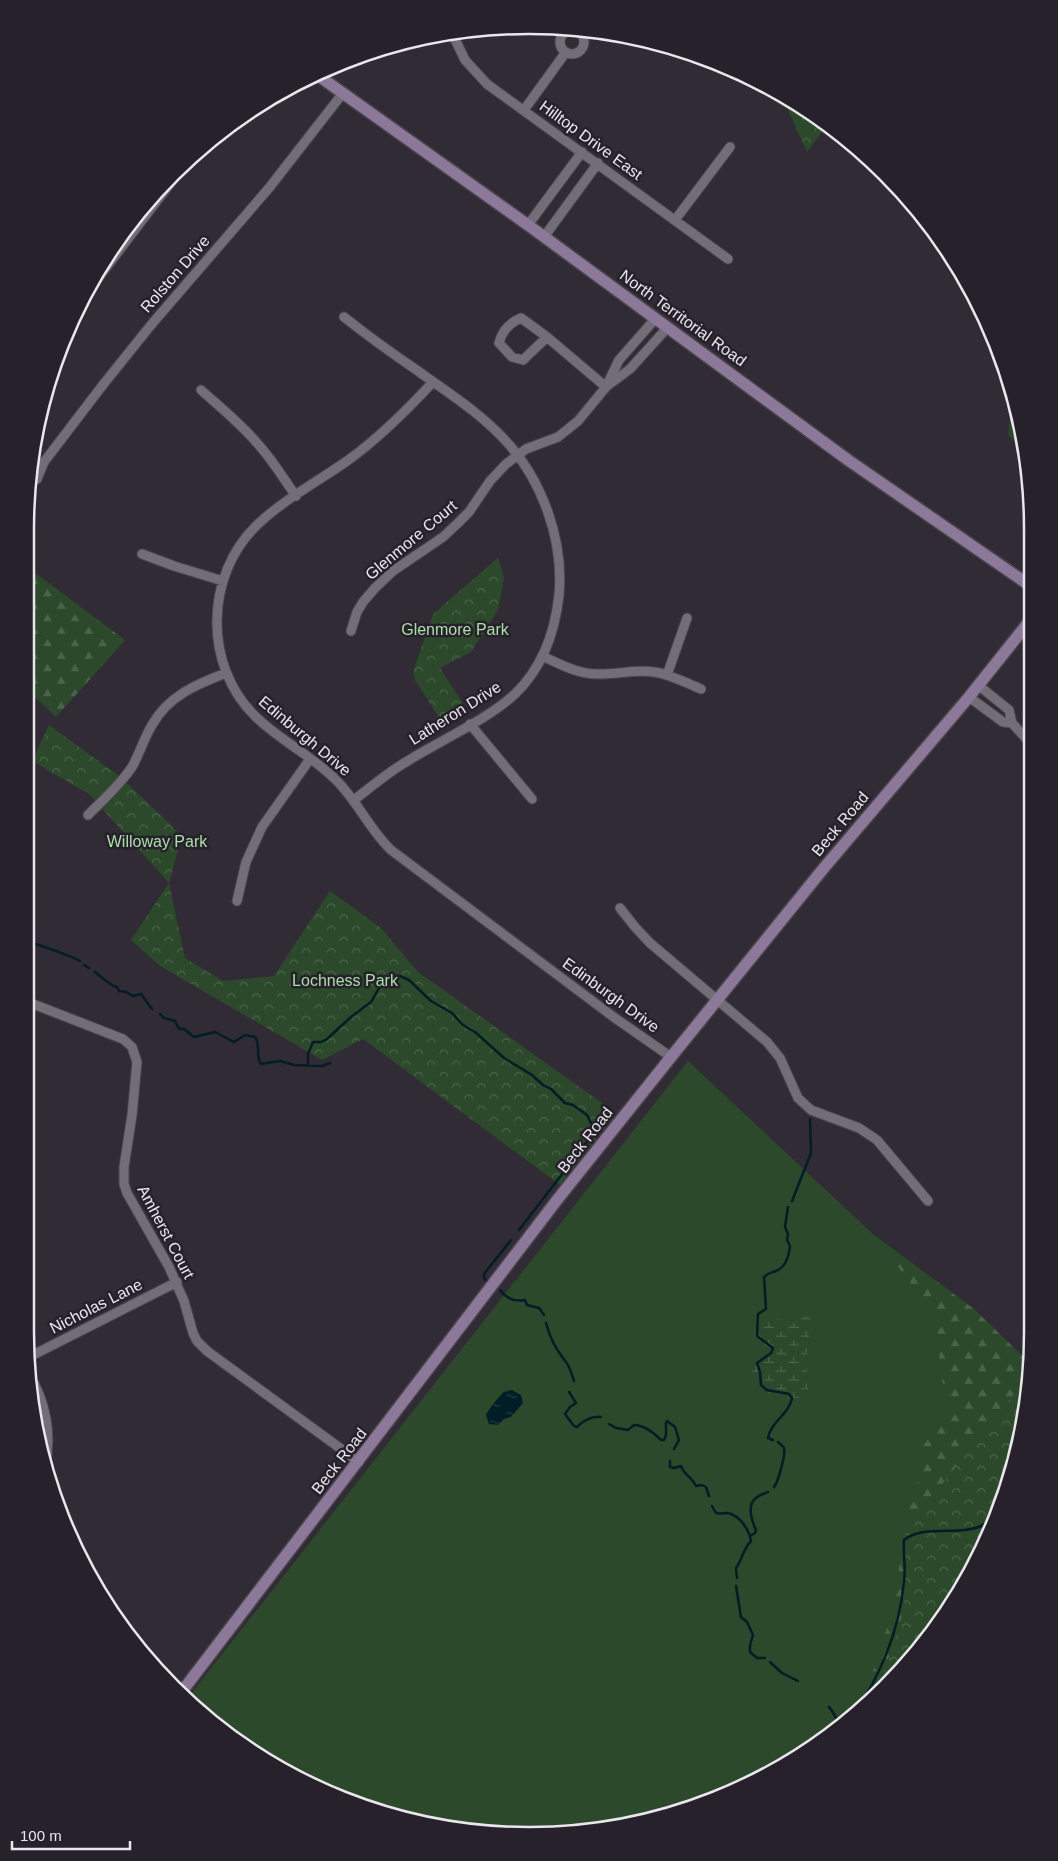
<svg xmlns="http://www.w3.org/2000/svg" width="1058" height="1861" viewBox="0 0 1058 1861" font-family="Helvetica,sans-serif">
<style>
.grass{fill:#2c492b}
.forest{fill:url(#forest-firs)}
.wetland{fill:url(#wetland-marsh)}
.park{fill:url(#park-crowns)}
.water{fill:url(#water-ripples)}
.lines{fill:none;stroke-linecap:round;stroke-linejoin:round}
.stream{stroke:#011d25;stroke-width:2.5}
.street-casing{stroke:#4b464e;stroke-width:11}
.secondary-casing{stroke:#4b464e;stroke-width:14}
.street{stroke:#736d78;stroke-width:9}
.secondary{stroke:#8c7899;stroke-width:11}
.labels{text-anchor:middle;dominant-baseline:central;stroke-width:5;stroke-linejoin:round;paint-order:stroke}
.street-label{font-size:16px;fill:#e9e6ec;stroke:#27212b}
.park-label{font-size:16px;fill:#abdfa8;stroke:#27212b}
.rim{fill:none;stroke:#e9e6ec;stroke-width:2.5}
</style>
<defs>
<pattern id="forest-firs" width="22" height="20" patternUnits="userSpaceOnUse" patternTransform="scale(1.25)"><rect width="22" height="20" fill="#2c492b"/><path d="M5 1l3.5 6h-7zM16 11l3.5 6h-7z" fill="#4b634a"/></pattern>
<pattern id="wetland-marsh" width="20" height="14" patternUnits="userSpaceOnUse" patternTransform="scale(1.25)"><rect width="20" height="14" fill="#2c492b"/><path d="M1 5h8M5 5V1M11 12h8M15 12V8" fill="none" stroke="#4b634a"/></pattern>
<pattern id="park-crowns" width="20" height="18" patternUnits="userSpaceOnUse" patternTransform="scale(1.25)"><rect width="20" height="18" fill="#2c492b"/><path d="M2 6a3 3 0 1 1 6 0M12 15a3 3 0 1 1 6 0" fill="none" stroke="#4b634a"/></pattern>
<pattern id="water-ripples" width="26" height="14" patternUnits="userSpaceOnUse" patternTransform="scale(1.25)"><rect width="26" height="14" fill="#011d25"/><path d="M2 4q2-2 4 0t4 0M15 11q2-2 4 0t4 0" fill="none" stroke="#263e45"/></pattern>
</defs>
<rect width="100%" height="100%" fill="#312b35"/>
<path class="grass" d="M688 1061 1027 1378 904 1609 855 1716 781 1768 722 1798 628 1826 562 1835 463 1832 398 1819 306 1784 249 1751 186 1700Z"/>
<path class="forest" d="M1015 409 1022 448 1008 435 1011 413Z
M26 566 125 640 56 717 27 690Z
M873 1234 974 1309 1032 1365 1006 1494 948 1612 861 1711 844 1723 876 1665 892 1611 910 1501 923 1467 917 1454 948 1412 940 1366 937 1318Z"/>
<path class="wetland" d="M800 1316 810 1317 811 1322 805 1367 811 1382 805 1395 797 1398 772 1396 758 1386 752 1374 756 1360 767 1352 765 1346 755 1337V1326C767 1315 779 1319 794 1322Z"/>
<path class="park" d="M715 61 809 110 827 125 807 152 788 110Z
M498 558 504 578 498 610 471 652 440 668 468 711 444 725 415 680 413 672 433 614Z
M49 725 123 779 182 836 169 883 185 958 223 981 274 976 330 891 381 928 418 972 616 1113 560 1185 363 1039 322 1060 160 966 131 940 169 883 89 794 32 761Z
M1027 1378 1029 1380 1006 1494 948 1612 861 1711 855 1716 885 1670 904 1609 905 1530Z"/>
<path class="water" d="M512 1390 521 1395 523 1403 511 1417 504 1419 498 1425 489 1424 486 1415C488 1410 500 1395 504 1392 506 1391 509 1391 512 1390Z"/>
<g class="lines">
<path class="stream" d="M28 943C34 942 73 957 80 961
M84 965 89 968
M95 972C102 977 110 986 117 987L119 991 126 992 133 996 141 994 152 1009
M160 1014 164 1018 175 1021 179 1029H184L194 1037 215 1032 234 1042 245 1035 255 1037C261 1045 255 1055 261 1064L280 1061 294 1065 322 1066 330 1063
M308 1065V1054L313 1042H321L327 1039 351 1017 371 1002 379 988 394 976H400L409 980 431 1001 452 1013 463 1025 475 1032 504 1058 532 1075 543 1085 551 1089 565 1103 573 1105 587 1115 593 1127V1134L519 1230
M792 1201 811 1153 810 1119
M486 1280 484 1278V1274L511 1240
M500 1290C506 1298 515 1302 525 1300L527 1305 539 1308 544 1315
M546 1323C550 1339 556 1349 566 1362 570 1367 572 1375 574 1381
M569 1392 576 1403 570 1407 565 1414 574 1426 577 1427C583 1421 592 1416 601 1417
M609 1424 616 1428 628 1430 634 1425C644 1425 654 1433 661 1440H664L666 1435V1423L667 1421 675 1427 679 1440 674 1449
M773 1440 768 1438C771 1421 789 1415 792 1398L789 1394 767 1390 761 1385 760 1372 757 1363 771 1353 773 1348 757 1336 758 1314 766 1309 764 1277C769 1272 770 1273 776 1271 786 1267 789 1256 790 1246L787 1240 788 1234 785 1227 788 1207
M670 1461V1467L674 1468 681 1466C684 1475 692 1477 696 1486L702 1485 706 1487 709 1496
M774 1487C778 1482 786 1454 784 1448 782 1445 780 1444 778 1442
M712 1506 716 1513C720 1514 724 1513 728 1513 740 1516 749 1529 751 1541 743 1549 742 1560 736 1568L737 1578
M750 1536 755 1533 756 1530C752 1521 746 1505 756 1498 759 1495 764 1494 768 1492
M736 1586 741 1617 747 1622 753 1635 750 1645V1652L757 1658H765
M770 1662 782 1673 798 1681
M829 1707C835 1713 835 1720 842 1725
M853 1717C880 1675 899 1633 904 1582 906 1568 903 1554 904 1540 924 1524 958 1536 981 1526 993 1521 992 1505 1003 1500"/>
<defs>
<path id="street" d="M560 42a12 12 0 1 1 24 0a12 12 0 1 1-24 0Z
M452 33 465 60 487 84 728 259
M524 110 566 52
M675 220 730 147
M528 225 582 152
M544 237 598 163
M92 286 188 160
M344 317C368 336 393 354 418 371 447 392 479 412 504 439 542 479 564 540 559 595 555 632 542 668 515 694 487 720 439 741 406 762 387 773 371 787 354 800
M547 337 523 360 512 357 499 343C502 331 509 323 521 318L547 337 606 387
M433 382C407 410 378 439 347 461 317 482 283 500 257 525 205 575 203 665 255 716 279 740 311 755 335 779 357 800 369 829 391 850L615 1018 671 1057
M607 386 630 369 668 327
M201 390C220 407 240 423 257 443 272 459 283 478 296 496
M37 479 44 462 102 386 151 325 269 188 343 93
M142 554 174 566 223 581
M351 631 357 612 363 602 375 588 393 571 443 537 458 523 469 512 490 481 506 464 526 449 558 437 578 421 606 387 619 360 656 318
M542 656C560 664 577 674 597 674 616 675 634 669 654 672 670 674 686 683 701 689
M667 675 687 618
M978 685 1009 710 1012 723 1032 745
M969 697 1003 722 1012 723
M470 724 532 799
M88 815C103 800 120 785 132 767 140 753 144 738 152 725 168 696 197 684 226 673
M237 901 246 862 262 827 310 759
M620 908 635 927 650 943 767 1042 780 1058 798 1098 811 1110 859 1128 877 1140 928 1201
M28 1002 123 1039 132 1047 137 1062 132 1115 124 1167V1184L127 1193 169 1267 184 1301 193 1333 197 1341 207 1351 359 1462
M29 1357 177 1282
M29 1374C46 1402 52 1435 45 1466"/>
<path id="secondary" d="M316 74 528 225 848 460 1032 587
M180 1694 557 1200 671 1057 823 869 969 697 1032 618"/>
</defs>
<use href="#street" class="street-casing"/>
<use href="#secondary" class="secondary-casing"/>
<use href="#street" class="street"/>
<use href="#secondary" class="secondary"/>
</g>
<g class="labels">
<g class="street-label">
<text transform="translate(591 140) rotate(36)">Hilltop Drive East</text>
<text transform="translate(175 274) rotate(-49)">Rolston Drive</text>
<text transform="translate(683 318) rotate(36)">North Territorial Road</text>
<text transform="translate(411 540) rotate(-40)">Glenmore Court</text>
<text transform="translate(455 713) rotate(-32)">Latheron Drive</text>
<text transform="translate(305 736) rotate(40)">Edinburgh Drive</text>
<text transform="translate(840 824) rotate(-50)">Beck Road</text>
<text transform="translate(611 995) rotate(36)">Edinburgh Drive</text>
<text transform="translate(585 1140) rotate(-52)">Beck Road</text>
<text transform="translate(166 1232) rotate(62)">Amherst Court</text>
<text transform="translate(96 1306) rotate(-27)">Nicholas Lane</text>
<text transform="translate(339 1461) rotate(-52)">Beck Road</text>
</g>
<g class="park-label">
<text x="455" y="629">Glenmore Park</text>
<text x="157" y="841">Willoway Park</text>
<text x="345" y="980">Lochness Park</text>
</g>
</g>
<path d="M0 0H1058V1861H0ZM529 34H529A495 495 0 0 1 1024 529V1332A495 495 0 0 1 529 1827H529A495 495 0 0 1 34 1332V529A495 495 0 0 1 529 34Z" fill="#27212b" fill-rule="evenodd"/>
<path class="rim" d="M529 34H529A495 495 0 0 1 1024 529V1332A495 495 0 0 1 529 1827H529A495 495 0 0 1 34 1332V529A495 495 0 0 1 529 34Z"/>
<path d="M12 1841v8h118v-8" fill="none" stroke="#e9e6ec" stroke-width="2.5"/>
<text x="20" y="1841" font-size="15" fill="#e9e6ec" stroke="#27212b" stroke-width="4" paint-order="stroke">100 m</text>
</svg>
